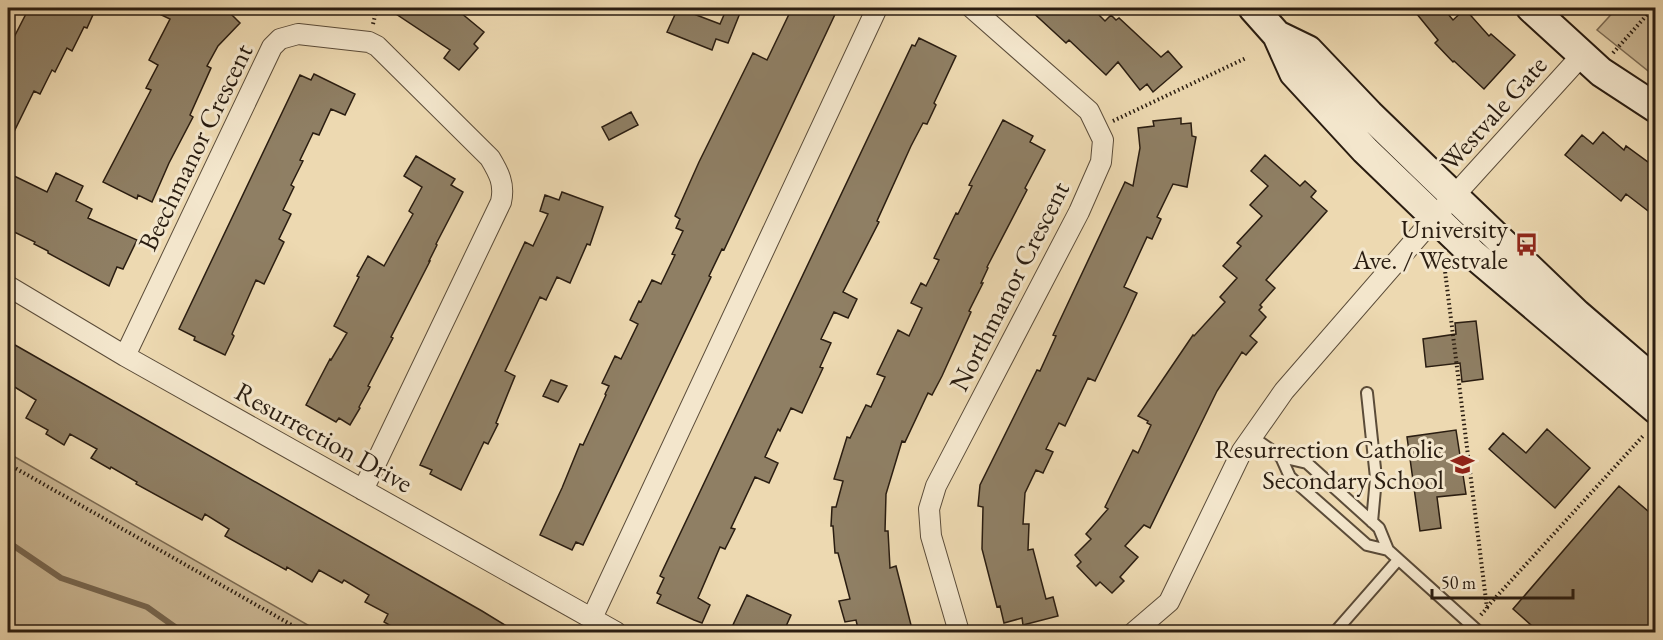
<svg xmlns="http://www.w3.org/2000/svg" width="1663" height="640" viewBox="0 0 1663 640" font-family="'EB Garamond',serif">
<style>
.green{fill:#ccb996;stroke:#7b6b54;stroke-width:1.5}
.lines{fill:none;stroke-linecap:round;stroke-linejoin:round}
.stream{stroke:#776751;stroke-width:6}
.building{fill:#8f7f64;stroke:#2a1d11;stroke-width:1.5}
.lane-casing{stroke:#5b4c39;stroke-width:14}
.street-casing{stroke:#5b4c39;stroke-width:22}
.secondary-casing{stroke:#2a1d11;stroke-width:32}
.path{stroke:#2a1d11;stroke-width:4;stroke-dasharray:1.5 3;stroke-linecap:butt}
.lane{stroke:#f3e6cc;stroke-width:10}
.street{stroke:#f3e6cc;stroke-width:20}
.secondary{stroke:#f3e6cc;stroke-width:28}
.labels{text-anchor:middle;dominant-baseline:central;stroke-width:6;stroke-linejoin:round;paint-order:stroke}
.street-label{font-size:27px;fill:#2a1d11;stroke:#f3e6cc}
.poi-label{font-size:27px;fill:#2a1d11;stroke:#f3e6cc;text-anchor:end}
</style>
<rect width="100%" height="100%" fill="#edd9b1"/>
<filter id="stains"><feTurbulence type="fractalNoise" baseFrequency=".00333" numOctaves="4"/><feColorMatrix values="0 0 0 0 .2 0 0 0 0 .09 0 0 0 0 .02 0 0 0 .5 -.17"/></filter>
<radialGradient id="worn" r=".72"><stop offset=".6" stop-color="#630" stop-opacity="0"/><stop offset="1" stop-color="#630" stop-opacity=".3"/></radialGradient>
<path class="green" d="M1617 8H1655V68L1652 74 1597 30Z
M8 453 320 632H8Z"/>
<g class="lines">
<path class="stream" d="M8 542 61 578 147 607 182 632"/>
</g>
<path class="building" d="M29 8H96L87 28 84 27 72 51 67 48 55 72 52 70 40 94 34 91 8 144V49Z
M147 8H239L232 15 240 23 218 46 207 66 211 68 190 115 193 117 169 163 152 202 138 195 137 199 103 182 151 90 146 88 158 65 149 60 170 19Z
M387 8H455L484 32 474 44 478 48 459 70 444 58 450 50Z
M678 8 720 24 727 8H742L728 43 716 39 712 50 667 32Z
M792 8H838L724 250 722 249 709 276 711 277 583 545 576 542 572 550 540 535 562 488 580 444 583 445 606 395 605 394 609 386 602 383 615 356 621 359 638 324 630 320 639 301 641 302 652 280 661 284 675 255 672 254 683 231 676 228 680 219 675 216 699 162 753 53 767 60Z
M1028 8H1092L1105 21 1111 15 1116 20 1119 18 1161 57 1168 51 1182 67 1153 92 1147 84 1140 90 1118 62 1106 75 1069 40 1066 43Z
M1412 8H1443L1453 20 1465 9 1489 36 1491 34 1515 55 1484 89 1454 61 1453 62 1435 43 1438 40Z
M919 38 956 56 934 103 936 105 927 124 923 123 911 146 877 221 879 222 843 292 857 299 848 318 834 312 821 339 831 343 820 367 823 368 802 413 791 408 780 431 778 429 765 457 778 463 769 483 755 477 731 528 735 529 725 549 720 547 698 598 710 605 702 623 694 620 657 603 661 595 657 593 664 578 660 576 912 45 915 46Z
M314 74 355 94 345 115 331 109 319 135 313 133 300 160 303 161 291 185 294 187 283 210 291 214 279 239 284 242 264 284 256 280 232 334 234 336 225 355 194 340 195 337 179 329 300 75 311 80Z
M631 112 638 125 609 140 602 127Z
M1181 118V124L1191 123 1192 136 1196 137 1187 187 1173 184 1157 217 1161 219 1152 239 1147 237 1124 287 1137 293 1126 317 1095 381 1088 378 1065 426 1059 423 1046 449 1053 452 1043 473 1036 470 1025 493 1023 524H1029L1028 550 1033 549 1046 599 1053 597 1058 616 1023 625 1022 618 1004 623 1000 606 997 607 982 549 983 507 978 506 980 485 1037 370 1040 371 1056 336 1053 335 1125 182 1133 186 1140 148 1138 128 1154 126 1153 121Z
M1003 120 1033 136 1030 142 1045 150 1025 188 1027 190 987 267 988 268 981 283H983L969 311 971 312 942 376 932 395 928 393 905 442 902 441 886 494 885 531H888L890 568 896 566 912 629 897 633H859L856 620 845 622 839 601 850 599 838 553H835L833 526H831L832 507H836L843 481 834 479 847 437 850 438 866 405 871 407 885 377 877 374 898 330 909 336 922 308 911 303 921 283 926 286 939 260 934 258 956 213 958 214 972 186 969 185Z
M1603 132 1624 150 1626 146 1656 168V217L1626 194 1621 201 1565 155 1582 135 1593 144Z
M1265 155 1300 186 1305 181 1316 191 1311 197 1327 211 1266 280 1275 288 1260 305 1262 307 1259 310 1266 317 1250 336 1257 342 1246 355 1242 352 1217 391 1150 528 1144 525 1125 546 1138 557 1120 577 1124 581 1112 593 1100 582 1096 586 1077 566 1081 562 1075 555 1091 539 1086 534 1108 509 1105 507 1133 450 1138 453 1151 425 1147 423 1148 421 1138 416 1193 335 1194 336 1225 302 1220 297 1237 278 1223 266 1241 246 1237 243 1262 216 1250 205 1268 186 1251 171Z
M416 156 455 179 451 185 463 192 436 244 437 245 429 261H430L391 337 393 338 368 386 370 387 359 407 360 408 350 425 339 418 336 422 306 405 330 359 331 360 347 333 334 326 359 277 357 276 368 256 384 266 413 214 409 211 422 187 404 176Z
M8 173 47 192 56 173 83 186 76 201 92 209 88 218 137 240 123 269 117 267 109 286 48 253V251L34 244 35 242 8 229Z
M562 192 603 207 590 245 587 244 570 283 557 277 546 300 540 297 505 371 515 376 496 423 498 424 488 444 484 442 461 490 430 474 432 470 420 465 525 242 533 246 548 214 540 211 545 195 559 200Z
M1476 321 1483 379 1462 382 1460 363 1426 367 1423 339 1456 334 1455 323Z
M8 341 482 611 518 633H403L384 622 388 614 365 602 369 595 344 580 342 583 319 570 312 582 287 567 286 570 225 536 229 529 205 514 202 520 136 484 137 482 111 467 110 469 91 458 97 449 70 434 64 445 46 434 48 430 26 418 36 400 8 383Z
M551 380 567 386 558 402 543 396Z
M1547 429 1590 468 1555 508 1489 449 1503 433 1526 453Z
M1456 430 1466 494 1437 497 1441 528 1420 531 1407 437Z
M1619 486 1656 518V633H1540L1513 609Z
M747 595 791 615 783 633H743L732 627Z"/>
<g class="lines">
<defs>
<path id="lane" d="M1367 393 1376 478 1372 522
M1251 436 1281 457 1290 477 1367 545 1388 550
M1281 457 1307 463 1379 528 1388 550 1479 632
M1335 632 1398 560"/>
<path id="street" d="M8 286 125 356 616 632
M125 356 272 47 280 39 298 34 369 42 377 46 490 158C499 173 505 184 501 202L363 490
M592 618 877 8
M959 632 931 536 929 509 936 486 1079 212 1101 162 1103 140 1089 111 972 8
M1134 632 1169 602 1242 451 1284 391 1443 208 1582 55"/>
<path id="secondary" d="M1253 8 1277 35 1294 73 1365 150 1474 255 1656 409
M1531 8 1601 72 1656 108
M1277 35 1308 50 1369 114 1433 176 1577 314 1656 382"/>
</defs>
<use href="#lane" class="lane-casing"/>
<use href="#street" class="street-casing"/>
<use href="#secondary" class="secondary-casing"/>
<path class="path" d="M373 24 377 8
M1613 53 1653 8
M1113 121 1246 58
M1444 263 1487 608 1480 616
M8 464 304 632
M1487 607 1643 436"/>
<use href="#lane" class="lane"/>
<use href="#street" class="street"/>
<use href="#secondary" class="secondary"/>
</g>
<defs>
<symbol id="bus-bare" viewBox="-9 -9 18 18"><path d="M-5-6H5V4H4V6H2V4H-2V6H-4V4H-5ZM-3.5-4V0h7V-4ZM-3.5 1.2v1.5H-2V1.2ZM2 1.2v1.5H3.5V1.2Z" fill="#8f2418" stroke="#f3e6cc" stroke-width="2.5" paint-order="stroke"/></symbol>
<symbol id="school-bare" viewBox="-9 -9 18 18"><path d="M0-5L7-2L0 1L-7-2ZM-4 1L0 2.5L4 1V4Q0 6-4 4Z" fill="#8f2418" stroke="#f3e6cc" stroke-width="2.5" paint-order="stroke"/></symbol>
</defs>
<g fill-rule="evenodd">
<use href="#bus-bare" x="1510" y="228" width="33" height="33"/>
<use href="#school-bare" x="1446" y="448" width="33" height="33"/>
</g>
<g class="labels">
<g class="street-label">
<text transform="translate(1493 113) rotate(-48)">Westvale Gate</text>
<text transform="translate(195 147) rotate(-64)">Beechmanor Crescent</text>
<text transform="translate(1009 286) rotate(-63)">Northmanor Crescent</text>
<text transform="translate(324 437) rotate(29)">Resurrection Drive</text>
</g>
<g class="poi-label">
<text x="1508" y="228">University<tspan x="1508" dy="31">Ave. / Westvale</tspan></text>
<text x="1444" y="448">Resurrection Catholic<tspan x="1444" dy="31">Secondary School</tspan></text>
</g>
</g>
<rect width="1663" height="640" fill="none" stroke="#edd9b1" stroke-width="30"/>
<rect x="9" y="9" width="1645" height="622" fill="none" stroke="#2a1d11" stroke-width="3"/>
<rect x="15" y="15" width="1633" height="610" fill="none" stroke="#2a1d11" stroke-width="1.5"/>
<path d="M1432 589v9h141v-9" fill="none" stroke="#2a1d11" stroke-width="3"/>
<text x="1441" y="589" font-size="18" fill="#2a1d11" stroke="#f3e6cc" stroke-width="4.5" paint-order="stroke">50 m</text>
<rect width="100%" height="100%" filter="url(#stains)"/>
<rect width="100%" height="100%" fill="url(#worn)"/>
</svg>
